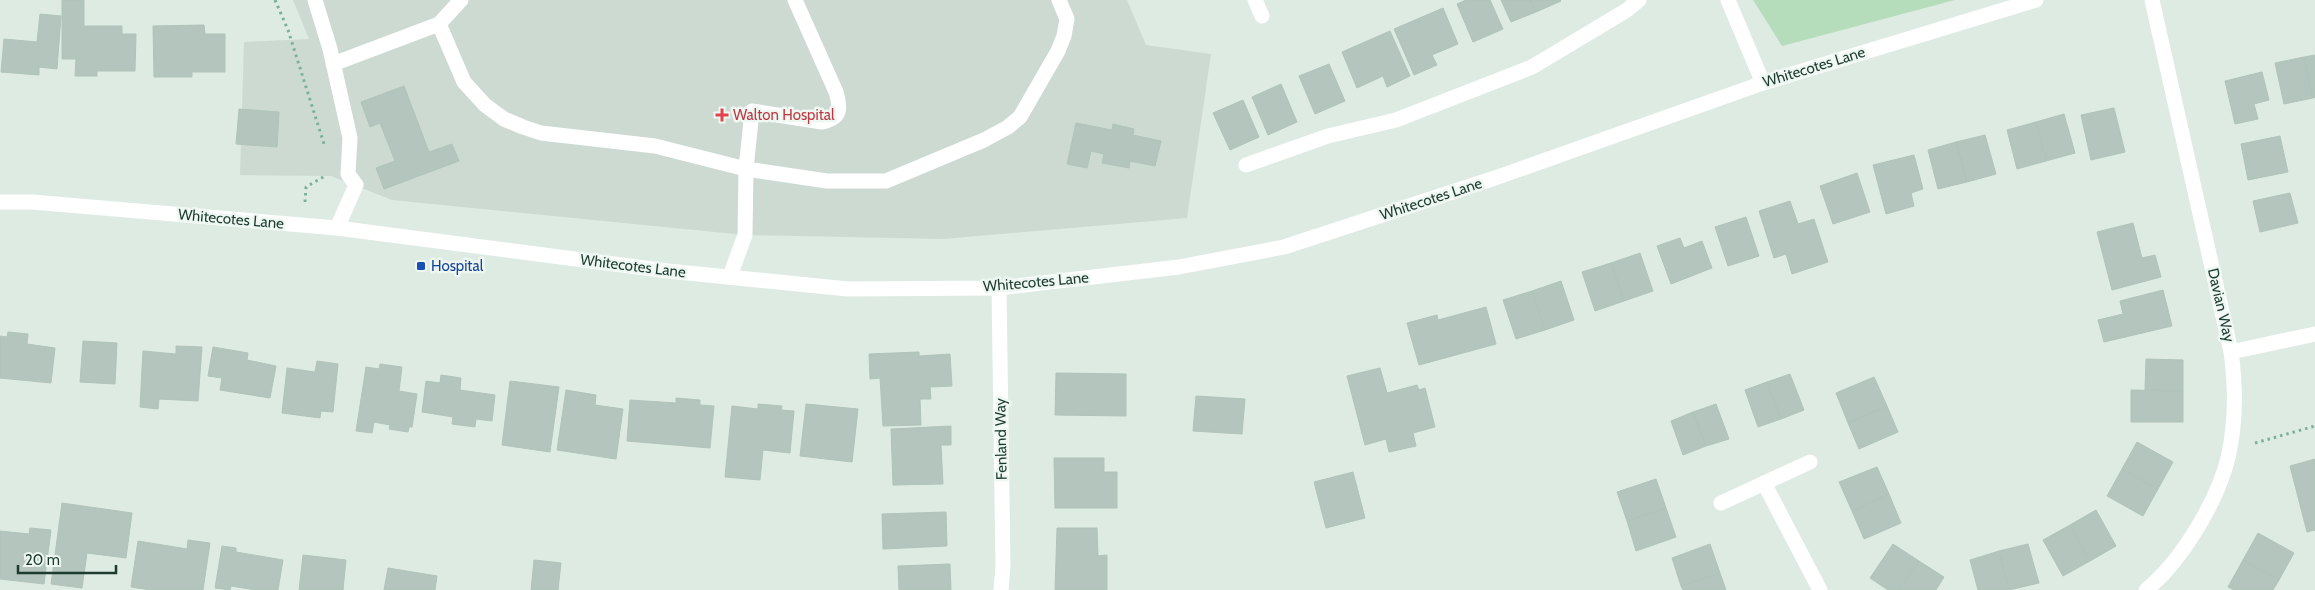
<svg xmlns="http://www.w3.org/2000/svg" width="2315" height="590" viewBox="0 0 2315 590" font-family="Cabin,sans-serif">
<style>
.built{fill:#ccdad2}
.green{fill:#b5ddbb}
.building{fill:#b3c5bc;stroke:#b0c4ba}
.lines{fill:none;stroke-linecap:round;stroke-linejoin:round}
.path{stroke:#7cb09a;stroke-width:3;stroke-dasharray:2.5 4;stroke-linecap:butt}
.lane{stroke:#fff;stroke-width:15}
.street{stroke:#fff;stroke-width:15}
.secondary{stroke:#fff;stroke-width:15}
.health-dot{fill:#e0444e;stroke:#eef7f2;stroke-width:2}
.transit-dot{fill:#1a4fb4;stroke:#eef7f2;stroke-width:2}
.labels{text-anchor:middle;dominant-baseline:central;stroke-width:5;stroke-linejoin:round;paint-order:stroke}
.street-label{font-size:15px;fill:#1e3b30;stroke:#eef7f2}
.health-label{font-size:15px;fill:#be3a42;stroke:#eef7f2;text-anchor:start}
.transit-label{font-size:15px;fill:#164399;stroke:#eef7f2;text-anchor:start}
</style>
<rect width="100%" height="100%" fill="#deebe3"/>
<path class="built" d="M293 0H1127L1146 45 1211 54 1187 218 944 239 745 235 392 200 331 176 240 175 244 42 309 39Z"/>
<path class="green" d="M1753 0H1955L1782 46Z"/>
<path class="building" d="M62 0H84V26H122V34H136L135 71H97V76H75L76 59H62Z
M1466 0H1490L1503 29 1473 42 1457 4Z
M1501 0H1530L1536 12 1511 22Z
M1530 0H1560L1561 1 1536 12Z
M1443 8 1458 44 1432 55 1437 65 1414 75 1394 29Z
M40 14 61 16 57 69 39 67V75L1 72 4 39 37 42Z
M204 25 205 34H225V72H192V77H154L153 26Z
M1390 31 1410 76 1387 87 1383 76 1357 88 1342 52Z
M2315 55V97L2313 98 2304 57Z
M2304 57 2313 98 2284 104 2275 63Z
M1329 64 1345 101 1315 114 1299 76Z
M2262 72 2269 100 2254 104 2258 119 2235 124 2225 81Z
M1281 84 1297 122 1268 135 1252 97Z
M404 86 429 152 452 144 459 161 384 189 376 168 395 161 380 123 370 127 361 102Z
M1243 100 1259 137 1230 150 1213 113Z
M2114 108 2125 152 2091 160 2081 115Z
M239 109 279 112 277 147 236 144Z
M2064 114 2075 153 2046 161 2036 122Z
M2036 122 2046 161 2017 169 2007 130Z
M1076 123 1112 130 1113 124 1134 129 1133 135 1161 141 1155 166 1130 161 1129 168 1102 163 1104 154 1091 151 1087 168 1067 164Z
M1985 135 1996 174 1967 182 1956 142Z
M2280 136 2288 172 2248 180 2241 144Z
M1956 142 1967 182 1938 189 1928 150Z
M1914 155 1923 189 1911 193 1914 206 1886 214 1873 165Z
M1857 173 1870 212 1833 224 1820 186Z
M2290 193 2298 223 2260 232 2253 201Z
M1790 201 1798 224 1814 219 1828 262 1792 274 1786 254 1774 258 1759 211Z
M1746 217 1759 256 1728 266 1715 227Z
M2133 223 2142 258 2155 255 2161 277 2112 290 2097 232Z
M1680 238 1684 248 1702 241 1712 268 1671 284 1657 246Z
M1640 253 1653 291 1624 301 1611 263Z
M1611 263 1624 301 1595 311 1582 272Z
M1561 281 1574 320 1545 330 1532 291Z
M2163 290 2172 326 2104 342 2098 320 2123 314 2120 301Z
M1532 291 1545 330 1516 339 1503 300Z
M1486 307 1496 344 1419 365 1407 323 1437 315 1438 320Z
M8 332 28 334 27 344 55 348 51 383 0 378V336L7 337Z
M83 341 117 343 115 384 80 382Z
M176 346 202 347 198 401 159 399 158 409 140 407 143 351 176 354Z
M213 347 248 353 247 360 276 366 270 398 220 390 222 378 208 376Z
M919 352V356L950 354 952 386 930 387 931 399H920L921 425 883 426 880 378 870 379 869 354Z
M2146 359 2183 360V391L2145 390Z
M317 361 338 364 333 412 321 411 320 418 282 413 287 368 315 372Z
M380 364 402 367 399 391 417 394 412 427H409L408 432 389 429 390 425 374 422 372 433 356 431 366 367 379 369Z
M1380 368 1387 393 1417 385 1419 390 1425 388 1435 427 1413 433 1416 446 1389 452 1386 439 1365 445 1347 376Z
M1056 373 1126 374V416L1055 415Z
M1790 374 1804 410 1781 419 1767 382Z
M441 375 461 378 460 390 495 395 492 421 476 419 475 427 452 424 453 417 422 412 426 381 440 383Z
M1874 377 1887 406 1848 423 1836 393Z
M510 381 559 387 550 452 502 445Z
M1767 382 1781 419 1758 427 1745 390Z
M566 390 596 395 595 405 623 409 616 459 557 450Z
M2131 390 2183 391V422H2131Z
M1196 396 1245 399 1242 434 1193 431Z
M676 398 700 400V405L714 406 710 448 627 441 630 400 676 403Z
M758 404 782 406 781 410 794 411 790 453 763 450 760 480 725 477 732 406 758 409Z
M806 404 858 409 852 462 800 456Z
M1716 404 1729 439 1706 446 1693 412Z
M1887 406 1898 432 1859 449 1848 423Z
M1693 412 1706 446 1683 455 1671 421Z
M951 426V445H941L943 484 893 485 891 429Z
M2137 442 2173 462 2158 489 2122 469Z
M1054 458H1104V472H1117V508H1055Z
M2315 459V530L2307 532 2290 466Z
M1877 467 1889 494 1852 511 1839 482Z
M2122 469 2158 489 2143 516 2107 496Z
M1353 472 1365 518 1326 528 1314 482Z
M1656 479 1666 508 1627 521 1617 492Z
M1889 494 1901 523 1864 539 1852 511Z
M62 503 132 513 126 558 87 553 82 588 51 584Z
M1666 508 1676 537 1636 551 1627 521Z
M2096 510 2116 546 2090 561 2070 525Z
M946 512 947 546 883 549 882 514Z
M2070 525 2090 561 2063 576 2043 540Z
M30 528 51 530 44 584 0 579V531L29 534Z
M1057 528H1097L1098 556 1107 555V590H1055Z
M2258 533 2294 553 2279 580 2243 560Z
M188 540 210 543 203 590H151L131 587 138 541 187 549Z
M1710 544 1720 573 1681 586 1672 558Z
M1893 544 1919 561 1899 590H1888L1870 578Z
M2028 544 2039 583 2009 590 1999 551Z
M222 546 236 548V552L283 560 278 590H256L231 586 230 590 215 588Z
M1999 551 2009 590H1978L1970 560Z
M303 555 346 560 343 590H299Z
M534 560 561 563 558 590H531Z
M2243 560 2279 580 2273 590H2234L2228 587Z
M1919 561 1944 577 1936 590H1899Z
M950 564 951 590H899L898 566Z
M388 568 437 576 435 590H384Z
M1720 573 1726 590H1683L1681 586Z"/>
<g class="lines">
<path class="path" d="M275 0 288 30 324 144
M305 202 306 187 325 176
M2255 443 2315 426"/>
<path class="lane" d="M315 0 330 49 350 138 348 174 356 185 337 228
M461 0 439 24 464 82 485 105 504 119 523 127 541 133 655 146 746 169 827 181H886L984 140 1008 127 1020 117 1058 51 1064 36 1067 19 1059 0
M1255 0 1262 16
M333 64 439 24
M1246 165 1328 136 1396 120 1532 67 1627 10 1639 0
M730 276 745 235 746 169 752 111 822 122C841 118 841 109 836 92L795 0"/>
<path class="street" d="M1728 0 1763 83
M999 288 1003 566 1001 590
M2231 352 2315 334
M1764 483 1820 590
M1721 503 1810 462
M2146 590C2181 562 2217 502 2228 458 2236 423 2236 388 2231 352L2152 0"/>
<path class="secondary" d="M0 202H32L337 228 668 271 848 289 999 288 1179 267 1284 247 1495 178 1763 83 2036 0"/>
</g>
<path class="health-dot" d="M719.5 107.5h5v5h5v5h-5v5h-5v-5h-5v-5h5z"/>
<rect class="transit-dot" x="416" y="261" width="10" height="10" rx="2.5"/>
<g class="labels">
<g class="street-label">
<text transform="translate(1814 67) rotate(-17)">Whitecotes Lane</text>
<text transform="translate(1431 199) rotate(-18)">Whitecotes Lane</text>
<text transform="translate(231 219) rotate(5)">Whitecotes Lane</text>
<text transform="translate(633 266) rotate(7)">Whitecotes Lane</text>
<text transform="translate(1036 282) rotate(-5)">Whitecotes Lane</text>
<text transform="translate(2221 305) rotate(77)">Davian Way</text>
<text transform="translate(1001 439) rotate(-91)">Fenland Way</text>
</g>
<g class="health-label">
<text x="733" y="115">Walton Hospital</text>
</g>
<g class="transit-label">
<text x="431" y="266">Hospital</text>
</g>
</g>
<path d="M18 565v8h98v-8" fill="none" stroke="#1e3b30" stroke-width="2.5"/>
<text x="25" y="565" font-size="15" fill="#1e3b30" stroke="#eef7f2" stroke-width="4" paint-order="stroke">20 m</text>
</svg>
